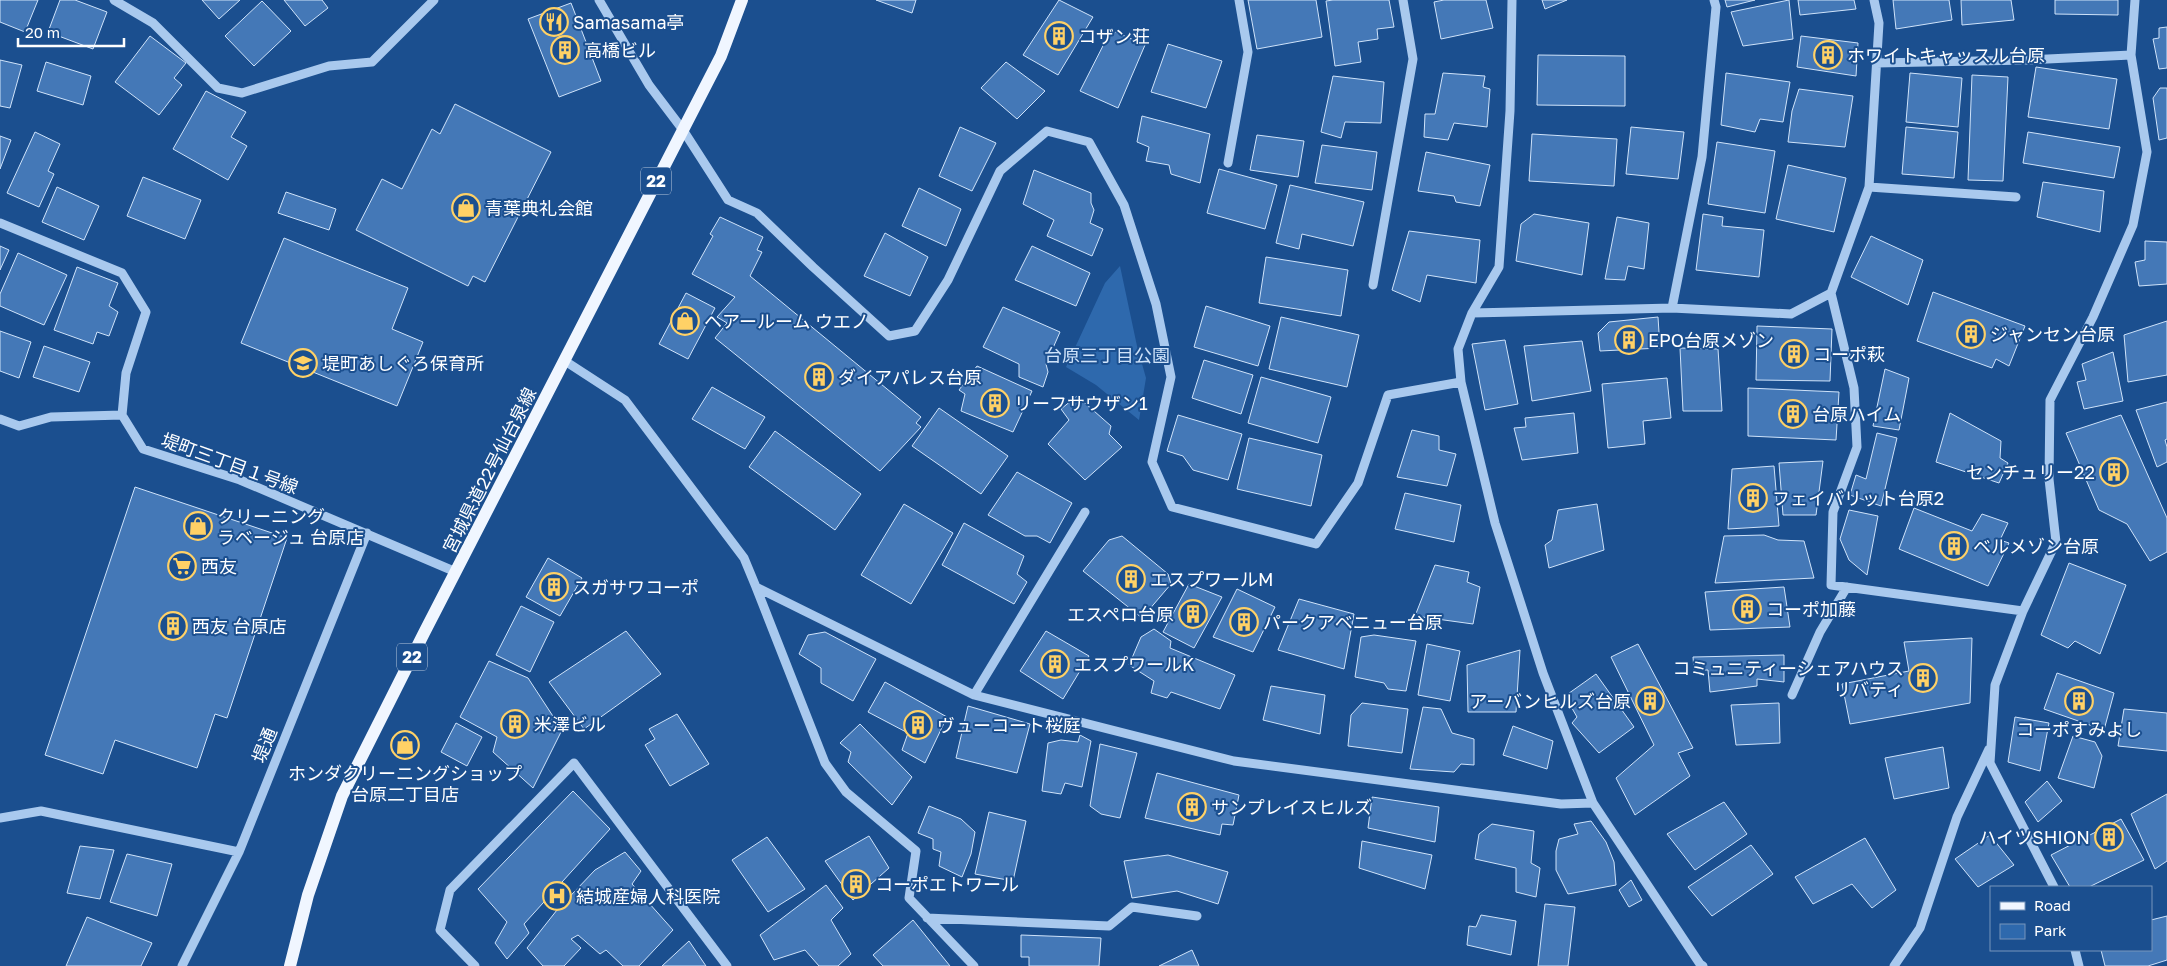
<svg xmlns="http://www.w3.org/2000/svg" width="2167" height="966" viewBox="0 0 2167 966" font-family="'Golos Text','Noto Sans JP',sans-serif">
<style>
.green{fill:#2e69ad}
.building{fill:#4478b7;stroke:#cfe3fa}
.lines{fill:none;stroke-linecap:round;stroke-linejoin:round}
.minor{stroke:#a9c9ee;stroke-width:9}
.major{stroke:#f0f6ff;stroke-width:12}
.labels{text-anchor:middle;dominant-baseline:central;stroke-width:4;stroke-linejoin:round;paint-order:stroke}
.shield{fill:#1b4f8f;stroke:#bbcadd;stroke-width:1}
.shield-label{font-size:16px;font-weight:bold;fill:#fff}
.poi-label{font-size:18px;fill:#fff;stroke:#1b4f8f;text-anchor:start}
.park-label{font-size:18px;fill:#cfe3fa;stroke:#1b4f8f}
.street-label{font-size:18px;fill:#fff;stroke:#1b4f8f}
</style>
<rect width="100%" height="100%" fill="#1b4f8f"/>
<path class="green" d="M1120 266 1137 346 1146 378 1139 420 1096 385 1066 367 1105 283Z"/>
<path class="building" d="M0 0H38L25 32 0 22Z
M60 0H75L107 12 93 49 48 32Z
M202 0H240L219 19Z
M284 0H322L328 8 305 26Z
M876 0H916L912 13Z
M1059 0 1093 17 1058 75 1023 55Z
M1248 0H1316L1322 37 1257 49Z
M1333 0H1389L1394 27 1377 29 1378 39 1358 42 1361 62 1335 66 1326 1Z
M1444 0H1486L1493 28 1441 39 1434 2Z
M1542 0H1567L1545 9Z
M1725 0H1755L1727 7Z
M1789 0 1793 39 1743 46 1731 12Z
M1798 0H1854L1856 9 1800 15Z
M1893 0H1949L1952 20 1896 29Z
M1961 0H2011L2014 20 1962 25Z
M2055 0H2118V15L2055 14Z
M262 1 291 31 254 66 225 36Z
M571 3 601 81 559 97 528 19Z
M2167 27V68L2159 69 2153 39 2159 38V28Z
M1111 30 1145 45 1118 108 1080 91Z
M150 36 186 63 174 78 182 85 159 115 115 82Z
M1801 36 1858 43 1856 76 1797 67Z
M1168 44 1222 61 1206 108 1151 92Z
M1538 55 1625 56V106L1537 105Z
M0 60 22 65 10 108 0 106Z
M46 62 91 76 83 105 37 91Z
M1006 62 1045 91 1017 119 981 88Z
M2036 67 2117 79 2109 129 2028 117Z
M1443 73 1485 76 1483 87 1490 89 1487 127 1454 123 1448 140 1424 137 1425 114H1435Z
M1726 73 1790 82 1783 122 1760 119 1755 132 1721 125Z
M1910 73 1962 78 1958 127 1906 122Z
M1972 75 2008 77 2003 181 1968 180Z
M1333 76 1384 82 1381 123 1345 122 1341 138 1321 132Z
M2160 88H2167V138L2159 140 2153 98Z
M1799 89 1853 96 1845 147 1788 142 1792 111Z
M206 91 246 112 231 137 247 146 228 180 173 149Z
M455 104 551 152 485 282 473 276 468 286 356 230 382 179 402 189 432 129 440 134Z
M1142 116 1210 134 1200 183 1171 174 1169 165 1146 161 1149 147 1137 142Z
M960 127 996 143 972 191 939 176Z
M1631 127 1684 132 1678 179 1626 174Z
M1906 127 1958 132 1954 178 1902 174Z
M35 132 60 144 48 171 54 174 39 207 7 193Z
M2028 132 2120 147 2114 178 2023 163Z
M1532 134 1617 139 1614 186 1529 181Z
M1257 135 1304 141 1298 177 1250 170Z
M0 136 11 140 0 169Z
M1717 142 1775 151 1765 213 1708 204Z
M1322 145 1377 152 1372 190 1315 183Z
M1426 152 1490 165 1480 206 1456 202 1454 196 1418 191Z
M1788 165 1846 178 1834 232 1776 219Z
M1219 169 1277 185 1265 229 1207 213Z
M1034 170 1091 193V203L1094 210 1090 223 1103 229 1092 256 1047 236 1054 220 1023 204Z
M143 177 201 200 185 239 127 216Z
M2043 182 2104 191 2100 232 2037 217Z
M1290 185 1364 202 1353 246 1302 234 1299 249 1276 243Z
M57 187 99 206 84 240 42 222Z
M919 188 961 209 946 246 902 226Z
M286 192 336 209 329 230 278 213Z
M1534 214 1589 223 1582 275 1516 261 1521 224Z
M1703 214 1723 217 1722 226 1764 230 1759 277 1696 270Z
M720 217 763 237 757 250 762 252 750 276 921 417 916 423 921 427 880 471 715 338 727 323 717 317 735 297 692 274 713 236 710 234Z
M1617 217 1649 223 1644 269 1628 266 1625 280 1605 279Z
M1409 231 1480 240 1476 283 1427 275 1420 302 1392 290Z
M885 233 928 257 910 296 864 276Z
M1871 236 1923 260 1908 305 1851 277Z
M284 238 408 288 392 329 423 342 397 406 241 343Z
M2145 241 2167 242V284L2139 286 2135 262 2145 260Z
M0 246 9 250 0 270Z
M1032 246 1090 273 1076 306 1015 280Z
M18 253 67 275 44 325 0 306V294Z
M1266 257 1348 270 1341 316 1259 303Z
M77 267 118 283 109 306 118 312 109 336 97 332 93 344 54 330Z
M1933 292 2025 326 2009 366 1996 359 1992 368 1917 341Z
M686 293 715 308 688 359 659 344Z
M1206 306 1270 326 1258 366 1194 347Z
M1003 307 1060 332 1046 364 1048 372 1043 387 1019 377V364L983 347Z
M1281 317 1359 335 1347 387 1269 369Z
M1658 317 1660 348 1600 351 1598 333 1609 322Z
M2167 321V375L2128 382 2124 335Z
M1757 326 1832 329 1830 381 1756 380Z
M0 331 31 342 19 378 0 371Z
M1505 340 1518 404 1485 410 1472 344Z
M1582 341 1591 391 1532 401 1524 346Z
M44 346 90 362 79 392 33 377Z
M1680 348 1718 349 1722 411H1683Z
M2113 352 2123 401 2084 409 2077 382 2086 380 2082 364Z
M1204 360 1253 375 1241 414 1192 398Z
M977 366 1032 391 1013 432 961 411 965 394 959 390Z
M1885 369 1909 378 1899 430 1873 426Z
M1261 377 1331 397 1318 443 1248 423Z
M1667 378 1671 418 1643 421 1645 444 1608 448 1602 384Z
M712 387 765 417 745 449 692 419Z
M1748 388 1839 392 1836 440 1748 436Z
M1077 396 1111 426 1109 434 1122 447 1085 480 1048 444 1069 420 1061 409Z
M2167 402V439L2165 440 2167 447V462L2157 467 2136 410Z
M939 408 1008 456 981 494 912 446Z
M1574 413 1578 453 1522 460 1514 428 1526 427 1525 418Z
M1950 413 2001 441 2000 458 2008 463 1999 483 1936 462Z
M1178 415 1242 434 1228 480 1193 470 1183 456 1167 451Z
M2121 415 2167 518V552L2150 561 2127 524 2099 510 2066 433Z
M1412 430 1439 436V450L1456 454 1447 486 1397 477Z
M775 431 861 494 835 530 749 467Z
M1877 433 1897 438 1881 506 1850 495 1856 475 1866 479Z
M1249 438 1322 455 1311 506 1237 489Z
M1823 461 1816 515H1783L1779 463Z
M1774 466 1779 526 1728 529 1732 469Z
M1017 472 1072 503 1050 543 1037 536H1025L988 515Z
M135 487 287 538 227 718 215 714 197 768 115 740 103 774 45 755Z
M1405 493 1461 505 1454 542 1395 529Z
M904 504 953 533 911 604 861 575Z
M1597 504 1604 550 1549 568 1545 545 1552 540 1558 510Z
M1914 508 1972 531 1982 514 2008 523 2000 540 2009 543 1988 586 1899 549Z
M1849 510 1878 516 1867 575 1849 560 1840 539Z
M964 523 1024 556 1017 574 1027 582 1014 604 942 565Z
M1764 535 1778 540 1804 541 1814 578 1715 583 1724 536Z
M1122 536 1168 574 1171 584 1142 618 1083 571 1109 540Z
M548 558 582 578 560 616 526 597Z
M2069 563 2126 585 2100 654 2075 641 2068 648 2041 635Z
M1435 565 1469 572 1467 582 1480 587 1473 624 1415 616Z
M1189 584 1222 597 1194 648 1163 632Z
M1784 587 1790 627 1710 630 1705 592Z
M1237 589 1275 607 1253 652 1213 637Z
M1299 599 1354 614 1344 669 1278 650Z
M521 606 554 622 530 672 496 655Z
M1154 629 1171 641 1170 648 1235 675 1220 709 1171 692 1167 698 1151 693 1154 681 1129 665 1141 637Z
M626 631 661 674 584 729 549 682Z
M1046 631 1089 656 1063 699 1020 671Z
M825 632 876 659 853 701 821 683V668L799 654 808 635Z
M1374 635 1416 641 1406 691 1388 689 1384 683 1355 677 1361 637Z
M1972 638 1970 703 1850 724 1842 684 1909 671 1904 642Z
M1427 644 1460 651 1450 701 1418 695Z
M1638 644 1693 748 1678 753 1690 776 1635 815 1616 778 1654 745 1611 657Z
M1520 650 1516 712H1468L1467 665Z
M1784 655V682L1757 679V686L1710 692 1708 670H1694L1693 657Z
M489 661 528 678 562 730 533 788 493 752 497 737 460 717Z
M2057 673 2114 693 2104 730 2044 709Z
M1596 674 1634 727 1599 753 1572 723 1577 717 1565 696Z
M885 682 947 717 925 763 902 750 908 733 868 712Z
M1271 686 1325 695 1320 734 1263 720Z
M1362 703 1408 709 1402 753 1348 746 1351 715Z
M1779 703 1780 743 1736 745 1731 705Z
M968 706 1030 724 1017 773 956 758Z
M1423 707 1441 709 1452 733 1474 739V765L1461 764 1454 772 1410 769Z
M2124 709 2167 713V751L2118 746Z
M677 714 709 764 670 786 645 745 655 739 649 729Z
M2015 717 2049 723 2040 771 2008 762Z
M456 723 482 737 467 766 441 752Z
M860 724 912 777 892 805 848 762 851 752 840 743Z
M1513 726 1553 741 1547 769 1503 755Z
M1080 735 1091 741 1082 787 1065 783 1061 794 1042 791 1048 743 1061 740 1078 742Z
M2073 736 2095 742 2102 756 2094 788 2058 778Z
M1100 744 1137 753 1120 818 1101 814 1090 806Z
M1943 747 1949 788 1894 799 1885 758Z
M1157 773 1239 795 1233 825 1222 824 1220 835 1145 818Z
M2047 781 2062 801 2038 822 2025 802Z
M573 791 610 829 524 924 529 933 507 959 495 943 507 922 478 889Z
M2167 794V861L2155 869 2131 814Z
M1372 797 1439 807 1435 842 1368 828Z
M1724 802 1747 834 1695 870 1667 834Z
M929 806 961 819 975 832 971 854 962 877 939 866 941 852 933 849V839L918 833Z
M989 812 1026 821 1013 881 975 874Z
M2121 819 2144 860 2089 887H2070L2051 855Z
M1591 821 1606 842 1614 862 1616 885 1568 894 1556 870V851L1559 839 1578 834 1574 824Z
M1492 824 1534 831 1531 863 1540 868 1536 897 1516 892V868L1475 859 1479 834Z
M1990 835 2014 865 1978 887 1955 859Z
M869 836 889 868 853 900 825 861Z
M767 837 805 889 768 912 732 860Z
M1865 838 1896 890 1872 908 1852 884 1813 904 1795 877Z
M1362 841 1432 855 1425 889 1359 868Z
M1751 845 1773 874 1712 916 1688 887Z
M80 846 114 850 100 899 67 893Z
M625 852 641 871 632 884 673 930 639 966H623L606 950 600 954 578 935 571 939 581 948 564 966H543L527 948 557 910 595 870Z
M127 854 172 864 157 916 110 902Z
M1168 855 1228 872 1218 904 1177 891 1132 898 1124 861Z
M1631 880 1642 900 1629 907 1619 890Z
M826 885 843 908 831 920 851 954 838 966H819L805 950 774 960 760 935Z
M1545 904 1575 907 1568 966H1538Z
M1481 915 1516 921 1511 955 1467 945 1469 926 1476 927Z
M2167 916V960L2148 966H2105L2101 950H2151V920Z
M87 917 152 943 141 966H66Z
M913 920 950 966H883L873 955Z
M1021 935 1101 938 1099 966H1029V957H1021Z
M689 941 706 966H662Z
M1192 950 1199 966H1159Z"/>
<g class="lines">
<path class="minor" d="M114 0 153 23 218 88 242 93 329 66 372 62 434 0
M599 0 649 85 683 130 728 200 757 213 813 267 889 336 915 331 948 280 1000 171 1047 131 1089 142 1124 205 1156 304 1171 377 1152 462 1172 507 1316 544 1358 483 1388 395 1461 382
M1874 0 1879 23 1869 187 1831 293 1854 388 1857 447 1833 512 1831 585 2023 611
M1876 63 2028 60 2131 55
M1228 163 1248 52 1239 0
M1869 187 2016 197
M0 223 122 273 146 312 126 373 122 415
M1373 285 1413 59 1403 0
M1672 308 1702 157 1716 7 1714 0
M1472 313 1672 308 1791 314 1831 293
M565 361 625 400 744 558 756 587 974 695 1234 761 1561 804 1593 803 1543 673 1495 523 1461 382 1458 349 1472 313 1499 267 1510 111 1512 0
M0 419 19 426 51 417 122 415 143 449 240 480 456 572
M756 587 825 763 846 792 916 851 909 898 974 966
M974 695 1085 512
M1792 695 1820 632 1847 587
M1593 803 1700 964 1703 966
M0 818 41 811 239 852
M2054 887 1990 763 1995 685 2023 611 2056 542 2049 479 2050 400 2093 317 2133 225 2147 152 2131 55 2135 0
M927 918 1109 926 1132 907 1197 916
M2075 950 2079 966
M182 966 239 852 367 533
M475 966 440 930 450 890 574 763 727 966
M1894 966 1920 928 1957 817 1989 749"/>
<path class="major" d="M290 966 308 895 342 796 424 633 721 56 742 0"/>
</g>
<defs>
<symbol id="restaurant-ring" viewBox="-11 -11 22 22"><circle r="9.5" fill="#1b4f8f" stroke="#ffd166" stroke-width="1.5"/><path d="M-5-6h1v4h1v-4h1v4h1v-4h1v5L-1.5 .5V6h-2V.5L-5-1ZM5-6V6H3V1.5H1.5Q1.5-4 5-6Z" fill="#ffd166"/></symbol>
<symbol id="building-ring" viewBox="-11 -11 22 22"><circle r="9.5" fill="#1b4f8f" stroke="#ffd166" stroke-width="1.5"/><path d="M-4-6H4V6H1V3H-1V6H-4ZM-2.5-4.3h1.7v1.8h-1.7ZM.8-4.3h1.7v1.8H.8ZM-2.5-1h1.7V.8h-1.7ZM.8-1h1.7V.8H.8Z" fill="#ffd166"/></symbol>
<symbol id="shop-ring" viewBox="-11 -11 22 22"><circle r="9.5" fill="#1b4f8f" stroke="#ffd166" stroke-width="1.5"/><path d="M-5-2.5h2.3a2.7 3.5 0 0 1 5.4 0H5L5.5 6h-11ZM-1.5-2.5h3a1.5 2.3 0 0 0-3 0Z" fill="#ffd166"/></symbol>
<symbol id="school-ring" viewBox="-11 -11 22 22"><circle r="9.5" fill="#1b4f8f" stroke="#ffd166" stroke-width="1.5"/><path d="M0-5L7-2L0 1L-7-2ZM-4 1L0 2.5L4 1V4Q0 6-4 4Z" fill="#ffd166"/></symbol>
<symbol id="supermarket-ring" viewBox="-11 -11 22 22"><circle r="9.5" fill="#1b4f8f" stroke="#ffd166" stroke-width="1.5"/><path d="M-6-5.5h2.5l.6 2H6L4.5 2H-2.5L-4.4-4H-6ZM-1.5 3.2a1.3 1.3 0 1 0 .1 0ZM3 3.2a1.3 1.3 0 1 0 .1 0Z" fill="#ffd166"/></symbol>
<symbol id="hospital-ring" viewBox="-11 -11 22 22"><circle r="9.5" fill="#1b4f8f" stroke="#ffd166" stroke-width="1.5"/><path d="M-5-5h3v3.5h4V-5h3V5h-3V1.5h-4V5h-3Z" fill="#ffd166"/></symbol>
</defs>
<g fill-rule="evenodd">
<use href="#restaurant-ring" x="538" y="6" width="32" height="32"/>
<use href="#building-ring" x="1043" y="20" width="32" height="32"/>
<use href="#building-ring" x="549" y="34" width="32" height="32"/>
<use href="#building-ring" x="1812" y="39" width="32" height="32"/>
<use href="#shop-ring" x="450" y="192" width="32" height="32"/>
<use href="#shop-ring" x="669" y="305" width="32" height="32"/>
<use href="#building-ring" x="1955" y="318" width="32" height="32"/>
<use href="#building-ring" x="1613" y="324" width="32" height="32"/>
<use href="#building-ring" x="1778" y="338" width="32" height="32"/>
<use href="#school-ring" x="287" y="347" width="32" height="32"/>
<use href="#building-ring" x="803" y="361" width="32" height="32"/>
<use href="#building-ring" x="979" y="387" width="32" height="32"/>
<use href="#building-ring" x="1777" y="398" width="32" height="32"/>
<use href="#building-ring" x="2098" y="456" width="32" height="32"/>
<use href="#building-ring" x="1737" y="482" width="32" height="32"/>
<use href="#shop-ring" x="182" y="510" width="32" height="32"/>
<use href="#building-ring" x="1938" y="530" width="32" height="32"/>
<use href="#supermarket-ring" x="166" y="550" width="32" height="32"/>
<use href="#building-ring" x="1115" y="563" width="32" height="32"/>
<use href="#building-ring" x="538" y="571" width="32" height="32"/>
<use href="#building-ring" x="1731" y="593" width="32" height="32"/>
<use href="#building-ring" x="1177" y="598" width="32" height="32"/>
<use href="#building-ring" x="1228" y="606" width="32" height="32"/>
<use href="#building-ring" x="157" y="610" width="32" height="32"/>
<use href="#building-ring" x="1039" y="648" width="32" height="32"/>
<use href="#building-ring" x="1907" y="662" width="32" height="32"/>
<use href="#building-ring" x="1634" y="685" width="32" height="32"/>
<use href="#building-ring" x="2063" y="685" width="32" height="32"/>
<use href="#building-ring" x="499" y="708" width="32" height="32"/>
<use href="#building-ring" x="902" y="709" width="32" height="32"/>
<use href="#shop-ring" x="389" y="729" width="32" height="32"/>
<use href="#building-ring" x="1176" y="791" width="32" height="32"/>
<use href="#building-ring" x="2093" y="821" width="32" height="32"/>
<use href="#building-ring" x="840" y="868" width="32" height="32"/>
<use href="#hospital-ring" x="541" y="880" width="32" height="32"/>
</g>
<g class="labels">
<g class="shield">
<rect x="641" y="167.5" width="30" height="27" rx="4"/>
<rect x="397" y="643.5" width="30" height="27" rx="4"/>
</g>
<g class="shield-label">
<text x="656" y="181">22</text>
<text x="412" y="657">22</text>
</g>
<g class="poi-label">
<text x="573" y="22">Samasama亭</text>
<text x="1078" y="36">コザン荘</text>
<text x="584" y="50">高橋ビル</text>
<text x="1847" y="55">ホワイトキャッスル台原</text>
<text x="485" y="208">青葉典礼会館</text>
<text x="704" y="321">ヘアールーム ウエノ</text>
<text x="1990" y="334">ジャンセン台原</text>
<text x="1648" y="340">EPO台原メゾン</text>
<text x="1813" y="354">コーポ萩</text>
<text x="322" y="363">堤町あしぐろ保育所</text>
<text x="838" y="377">ダイアパレス台原</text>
<text x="1014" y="403">リーフサウザン1</text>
<text x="1812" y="414">台原ハイム</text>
<text x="2095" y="472" text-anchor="end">センチュリー22</text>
<text x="1772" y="498">フェイバリット台原2</text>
<text x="217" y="516">クリーニング<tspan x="217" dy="21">ラベージュ 台原店</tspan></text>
<text x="1973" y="546">ベルメゾン台原</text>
<text x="201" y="566">西友</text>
<text x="1150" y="579">エスプワールM</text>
<text x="573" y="587">スガサワコーポ</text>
<text x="1766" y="609">コーポ加藤</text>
<text x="1174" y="614" text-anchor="end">エスペロ台原</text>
<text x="1263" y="622">パークアベニュー台原</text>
<text x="192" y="626">西友 台原店</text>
<text x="1074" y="664">エスプワールK</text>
<text x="1904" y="668" text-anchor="end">コミュニティーシェアハウス<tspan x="1904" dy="21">リバティ</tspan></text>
<text x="1631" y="701" text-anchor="end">アーバンヒルズ台原</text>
<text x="534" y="724">米澤ビル</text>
<text x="937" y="725">ヴューコート桜庭</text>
<text x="2079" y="729" text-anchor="middle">コーポすみよし</text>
<text x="405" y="773" text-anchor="middle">ホンダクリーニングショップ<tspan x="405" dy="21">台原二丁目店</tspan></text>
<text x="1211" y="807">サンプレイスヒルズ</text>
<text x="2090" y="837" text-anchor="end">ハイツSHION</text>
<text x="875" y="884">コーポエトワール</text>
<text x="576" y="896">結城産婦人科医院</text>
</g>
<g class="park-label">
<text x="1107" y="355">台原三丁目公園</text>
</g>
<g class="street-label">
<text transform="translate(230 463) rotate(20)">堤町三丁目１号線</text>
<text transform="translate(489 470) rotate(-63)">宮城県道22号仙台泉線</text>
<text transform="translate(264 745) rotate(-68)">堤通</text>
</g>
</g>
<rect x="1990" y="886" width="162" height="65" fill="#1b4f8f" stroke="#7695bc"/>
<rect x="2000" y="902" width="25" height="8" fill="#f0f6ff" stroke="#7695bc"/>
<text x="2034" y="911" font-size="15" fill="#ffffff">Road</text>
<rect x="2000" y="924" width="25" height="15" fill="#2e69ad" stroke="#7695bc"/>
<text x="2034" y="936" font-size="15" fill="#ffffff">Park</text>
<path d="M18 38v8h106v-8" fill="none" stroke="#ffffff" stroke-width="2.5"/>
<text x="25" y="38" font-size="15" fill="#ffffff" stroke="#1b4f8f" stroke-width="4" paint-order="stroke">20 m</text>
</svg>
